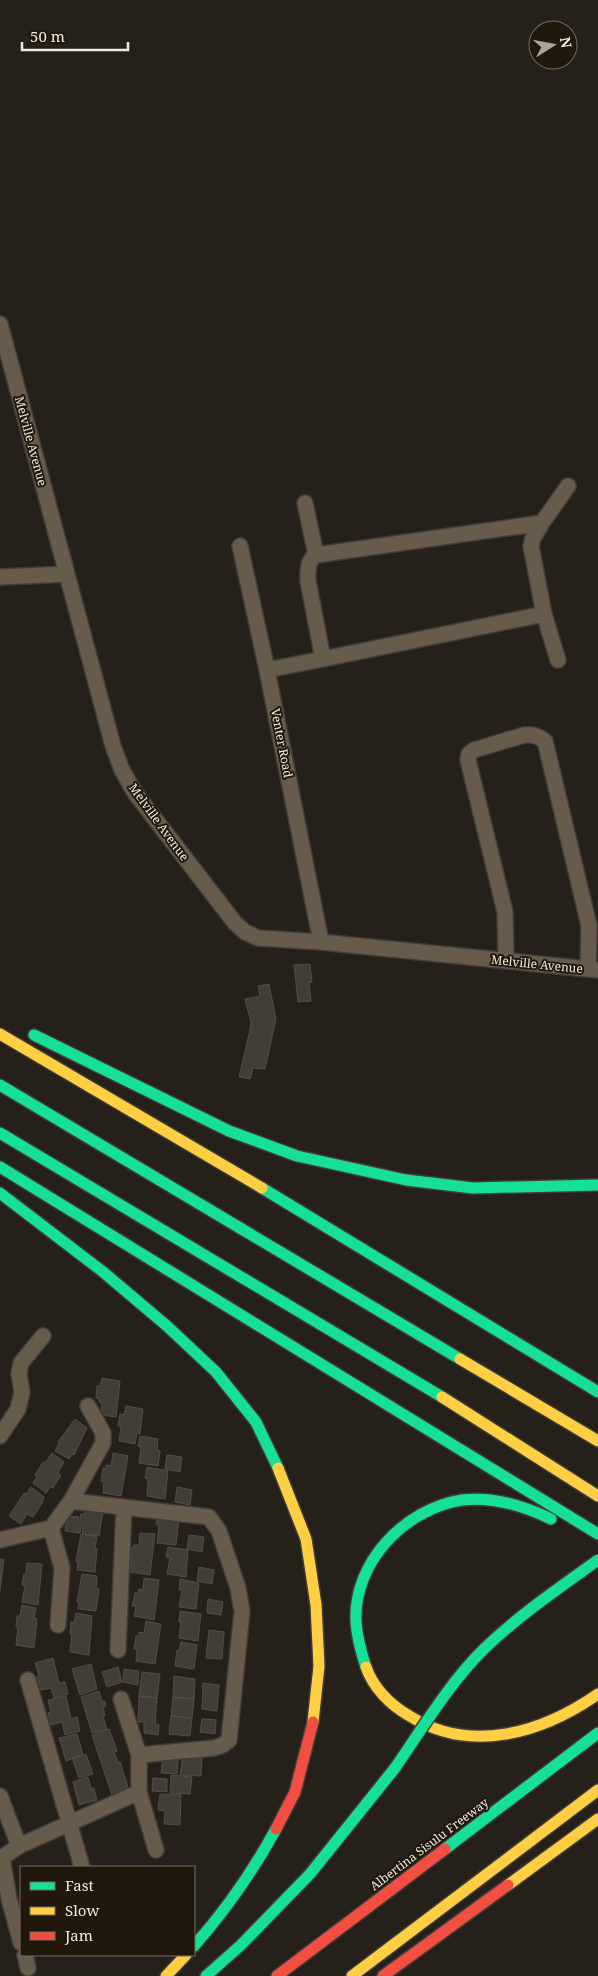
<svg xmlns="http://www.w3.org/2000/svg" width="598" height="1976" viewBox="0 0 598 1976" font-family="'Noto Serif',serif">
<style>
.building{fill:#423d37;stroke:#524d48}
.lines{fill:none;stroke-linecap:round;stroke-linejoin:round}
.street-casing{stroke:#423c37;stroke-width:18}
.fast-casing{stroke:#423c37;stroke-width:14}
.slow-casing{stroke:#423c37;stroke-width:14}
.jam-casing{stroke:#423c37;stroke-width:14}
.street{stroke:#675b4c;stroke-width:15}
.fast{stroke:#16e098;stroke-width:11}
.slow{stroke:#ffcf43;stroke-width:11}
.jam{stroke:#f24e42;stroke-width:11}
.fast-bridge-casing{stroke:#423c37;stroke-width:14;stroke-linecap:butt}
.fast-bridge{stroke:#16e098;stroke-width:11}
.labels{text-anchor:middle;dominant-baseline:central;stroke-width:4;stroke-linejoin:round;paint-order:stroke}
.street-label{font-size:12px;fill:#f1eae2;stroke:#21180c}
</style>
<rect width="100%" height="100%" fill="#26201a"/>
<path class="building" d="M310 964 312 982 309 983 311 1001 298 1002 294 965Z
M269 984 276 1019 265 1069 253 1068 250 1079 239 1077 250 1030 251 1022 245 999 260 996 258 986Z
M102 1378 120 1381 116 1417 100 1415 102 1403 99 1402V1399L96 1398 97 1386H100Z
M126 1406 143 1409 140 1434 137 1433 135 1444 119 1441 121 1427 118 1426 120 1414 124 1415Z
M75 1419 87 1428 74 1455 72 1454 69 1459 55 1451 59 1443 58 1442Z
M140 1436 158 1439 157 1450 160 1451 158 1466 139 1463 141 1447 138 1446Z
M52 1453 64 1462 58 1473 61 1475 53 1488 50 1487 46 1493 33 1483 37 1476 35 1475 43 1462 45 1463Z
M113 1453 128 1456 121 1496 103 1493 104 1482 101 1481 103 1468 106 1469V1465L111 1466Z
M167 1455 182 1457 180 1472 165 1469Z
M147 1467 168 1471 165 1499 147 1496 148 1479 145 1478Z
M31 1487 44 1497 42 1503 33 1517 27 1514 21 1524 9 1516 24 1493 26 1494Z
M177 1487 192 1490 190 1505 175 1502Z
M85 1508 103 1511 99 1536 82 1534 83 1526 81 1525 80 1533 65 1531 67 1516 79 1517 78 1520H80L81 1514H85Z
M158 1514 179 1517 176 1545 157 1543 159 1525 156 1524Z
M140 1533 155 1534 150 1575 130 1572 131 1562H128L130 1548H133L134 1545H139Z
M81 1534 97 1537 95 1548 97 1549 95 1572 77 1570 78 1562 76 1561Z
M189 1535 204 1537 202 1552 187 1549Z
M168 1547 188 1550 186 1577 167 1574 170 1558 166 1557Z
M0 1559H4L0 1591Z
M27 1563 42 1564 38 1605 22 1602 25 1586 22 1585 24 1574H26Z
M199 1567 214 1570 212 1584 197 1581Z
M82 1574 97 1576 96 1589H99L96 1611 78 1609 79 1602H77Z
M144 1578 159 1580 154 1620 134 1616 136 1606H132L135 1593H138L139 1589 143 1590Z
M180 1579 199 1583 196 1609 179 1607 182 1590H179Z
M208 1599 223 1602 221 1615 207 1613Z
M22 1605 36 1608 34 1618 37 1619 34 1648 16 1645 18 1627H16L17 1616H20Z
M180 1611 201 1614 198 1641 179 1638 181 1622H179Z
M76 1613 92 1616 89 1655 70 1652 72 1635 70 1634 71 1622 74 1623Z
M146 1621 161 1624 155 1664 136 1661 137 1649H134L136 1636H139V1632L144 1633Z
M209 1630 224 1632 222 1659 206 1658Z
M181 1642 197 1645 194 1669 175 1666 177 1650 179 1651Z
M53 1658 59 1683 65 1682 68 1694 54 1698 51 1688 41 1690 37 1677 39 1676 35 1663Z
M91 1664 97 1689 80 1695 72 1669Z
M118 1667 122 1682 107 1687 102 1672Z
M124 1669 139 1671 138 1685 123 1682Z
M142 1672 160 1674 157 1698 139 1696Z
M174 1676 195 1679 194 1699 173 1697Z
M203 1683 219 1685 217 1711 202 1709Z
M99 1691 102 1701H105L106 1706 103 1707 105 1716 103 1717 107 1729 92 1733 81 1697Z
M66 1696 71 1719 77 1717 80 1731 65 1735 62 1722 51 1725 48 1713 51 1712 48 1700Z
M139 1696 157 1698 155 1724 159 1725 158 1735 144 1733V1722H138Z
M173 1697 194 1699 192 1718 171 1716Z
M171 1716 192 1718 190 1736 169 1734Z
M202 1719 216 1720 215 1734 200 1732Z
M109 1729 117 1751 114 1752 118 1762H120L129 1790 112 1795 92 1735Z
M77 1734 83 1755 66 1761 59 1738Z
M86 1754 93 1774 79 1778 72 1758Z
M183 1755 202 1758 201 1776 180 1775Z
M163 1758 178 1760 177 1774 161 1773Z
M171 1775 192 1777 190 1794 170 1793Z
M88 1777 91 1788H94L97 1800 79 1805 73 1782Z
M153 1778 167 1779V1792L152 1791Z
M160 1794 181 1795 180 1825 164 1824 165 1811 158 1810Z"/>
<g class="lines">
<defs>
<path id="street" d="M0 324 113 746 122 770 135 793 235 923 245 932 258 938 321 942 598 970
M305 503 316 555
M542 523 568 486
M240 546 267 670 321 942
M0 577 67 574
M544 614 323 659 308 581C308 571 307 561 316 555L542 523 533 538 531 546 544 614 558 660
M267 670 323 659
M506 961 505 912 468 760 469 754 474 750 524 735C533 734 538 736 545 741L587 917 589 926 588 969
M0 1436 18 1409 22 1392 19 1374 21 1363 43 1336
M71 1501 209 1517 219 1531 238 1588 242 1611 229 1740 223 1745 214 1748 139 1755
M51 1528 62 1568 58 1625
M0 1540 51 1528 71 1501 103 1443V1433L88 1406
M118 1650 124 1507
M28 1680 82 1867
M121 1699 139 1755V1792L156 1850
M0 1796 19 1846
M2 1858 9 1899 21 1943
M0 1859 19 1846 139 1792
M25 1955 28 1968"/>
<path id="fast" d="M34 1035 229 1131 297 1156 406 1180 473 1188 598 1185
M0 1085 460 1359
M0 1133 442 1397
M0 1167 598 1534
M262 1188 598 1392
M0 1193 102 1271 167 1326 216 1372 256 1422 278 1468
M366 1667C361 1652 357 1638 356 1622 353 1562 405 1509 462 1500 493 1496 524 1506 551 1519
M445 1849 598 1733
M194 1946C226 1910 253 1871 276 1829
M206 1976 241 1945 310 1874 395 1768"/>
<path id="slow" d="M0 1034 262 1188
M460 1359 598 1441
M442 1397 598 1496
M278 1468 306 1539 316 1605 319 1666 313 1722
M366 1667C373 1687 389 1704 408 1715 470 1755 542 1733 598 1694
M508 1885 598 1819
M166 1976 186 1955
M352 1976 598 1790"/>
<path id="jam" d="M276 1829 295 1792 313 1722
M277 1976 445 1849
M383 1976 508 1885"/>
</defs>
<use href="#street" class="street-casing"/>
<use href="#fast" class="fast-casing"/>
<use href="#slow" class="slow-casing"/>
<use href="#jam" class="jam-casing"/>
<use href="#street" class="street"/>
<use href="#fast" class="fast"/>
<use href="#slow" class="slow"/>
<use href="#jam" class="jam"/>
<defs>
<path id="fast-bridge" d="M395 1768C422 1729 450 1682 484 1649 519 1615 559 1588 598 1560"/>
</defs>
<use href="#fast-bridge" class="fast-bridge-casing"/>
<use href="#fast-bridge" class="fast-bridge"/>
</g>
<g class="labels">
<g class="street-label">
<text transform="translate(31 441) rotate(75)">Melville Avenue</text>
<text transform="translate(282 743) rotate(79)">Venter Road</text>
<text transform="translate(159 822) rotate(54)">Melville Avenue</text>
<text transform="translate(537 964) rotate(6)">Melville Avenue</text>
<text transform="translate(429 1844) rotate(-37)">Albertina Sisulu Freeway</text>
</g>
</g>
<rect x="20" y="1866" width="175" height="90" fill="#21180c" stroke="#746c62"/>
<rect x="30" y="1882" width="25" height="8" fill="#16e098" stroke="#746c62"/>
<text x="65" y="1891" font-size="15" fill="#f1eae2">Fast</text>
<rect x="30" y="1907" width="25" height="8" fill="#ffcf43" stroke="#746c62"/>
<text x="65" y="1916" font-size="15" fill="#f1eae2">Slow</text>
<rect x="30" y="1932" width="25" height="8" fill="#f24e42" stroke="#746c62"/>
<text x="65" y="1941" font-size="15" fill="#f1eae2">Jam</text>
<g transform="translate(553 45) rotate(79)"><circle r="24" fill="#21180c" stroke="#746c62"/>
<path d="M0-4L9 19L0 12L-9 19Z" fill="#aaa39c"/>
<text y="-8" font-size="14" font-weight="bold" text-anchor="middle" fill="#f1eae2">N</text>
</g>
<path d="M22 42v8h106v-8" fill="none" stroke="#f1eae2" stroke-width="2.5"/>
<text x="30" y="42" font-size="15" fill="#f1eae2" stroke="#21180c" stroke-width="4" paint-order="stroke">50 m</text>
</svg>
